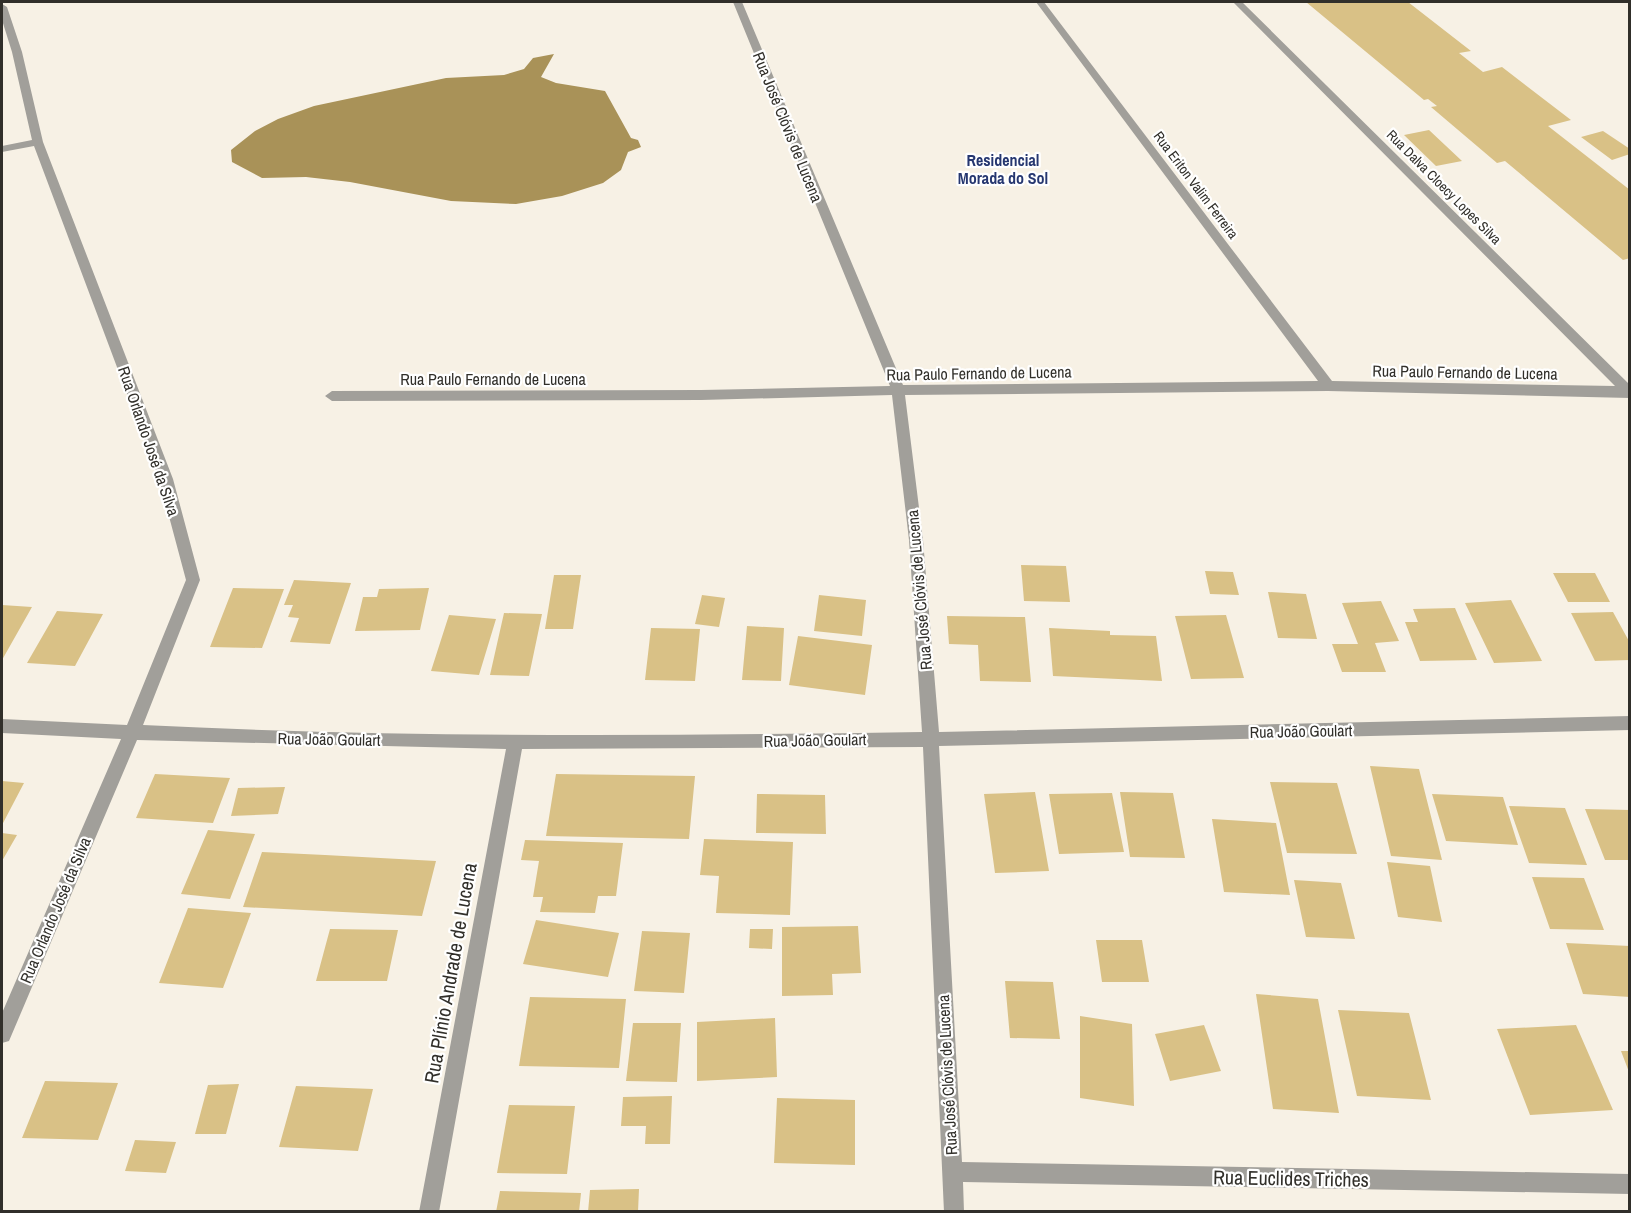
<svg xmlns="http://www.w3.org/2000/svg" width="1631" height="1213" viewBox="0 0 1631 1213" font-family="'Archivo Narrow',sans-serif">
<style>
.water{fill:#a99258}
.building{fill:#d9c186}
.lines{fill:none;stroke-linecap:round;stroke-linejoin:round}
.street{fill:#a19f9a;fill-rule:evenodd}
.labels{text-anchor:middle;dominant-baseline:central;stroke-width:4.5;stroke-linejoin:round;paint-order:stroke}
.far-street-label{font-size:14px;fill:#312f2a;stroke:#fff}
.street-label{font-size:16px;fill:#312f2a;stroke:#fff}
.far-quarter-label{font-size:16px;font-weight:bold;fill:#263770;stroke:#fff}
.near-street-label{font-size:20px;fill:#312f2a;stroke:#fff}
</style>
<rect width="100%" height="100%" fill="#f7f1e5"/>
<path class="water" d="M554 54 541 77 556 83 605 91 631 138 638 140 641 147 628 152 621 170 603 183 562 196 516 204 451 201 350 182 306 177 262 178 232 162 231 150 255 131 278 119 314 106 446 78 504 75 524 69 533 58Z"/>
<path class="building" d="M1306 2H1408L1471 51 1459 53 1483 72 1502 67 1571 120 1548 126 1630 190V258L1623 260 1505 161 1497 163 1431 107 1437 106 1428 99 1424 100Z
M1429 130 1462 161 1436 166 1404 135Z
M1603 131 1630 149V154L1612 160 1581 137Z
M1021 565 1066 566 1070 602 1024 601Z
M1205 571 1233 572 1239 595 1210 594Z
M1553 573H1595L1610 602H1568Z
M554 575H581L573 629H545Z
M294 580 351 583 330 644 290 642 299 618 288 617 293 605H284Z
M233 588 284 589 262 648 210 647Z
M429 588 420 630 355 631 363 597H377L379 589Z
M1268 592 1306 594 1317 639 1278 638Z
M702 595 725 598 719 627 695 624Z
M819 595 866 600 862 636 814 631Z
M1511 600 1542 661 1494 663 1465 603Z
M1381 601 1399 641 1375 643 1386 672H1342L1332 644H1358L1342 603Z
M2 605 32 607 2 660Z
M1455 608 1477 660 1420 661 1405 622H1418L1413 609Z
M57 611 103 614 75 666 27 663Z
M1613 612 1630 643V660L1595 661 1571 613Z
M504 613 542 614 529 676 490 675Z
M449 615 496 619 479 675 431 671Z
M1226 615 1244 678 1191 679 1175 616Z
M947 616 1025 617 1031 682 980 681 978 645 949 644Z
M747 626 784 628 781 681 742 680Z
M651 628 700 629 695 681 645 680Z
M1049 628 1110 631V635L1156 636 1162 681 1053 676Z
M798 636 872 645 865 695 789 685Z
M1370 766 1419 769 1442 860 1391 856Z
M155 774 230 778 213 823 136 818Z
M556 774 695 776 689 839 546 836Z
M2 781 24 783 2 825Z
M1270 782 1337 783 1357 854 1287 853Z
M285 787 278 814 231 816 238 788Z
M1035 792 1049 871 995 873 984 794Z
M1120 792 1173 793 1185 858 1130 857Z
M1112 793 1124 852 1059 854 1049 794Z
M757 794 825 795 826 834 756 833Z
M1432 794 1503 797 1518 845 1446 841Z
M1509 806 1565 808 1587 865 1529 863Z
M1585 809 1630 810V860H1605Z
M1212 819 1276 823 1290 895 1224 892Z
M208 830 255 834 230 899 181 894Z
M2 833 17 835 2 861Z
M704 839 793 842 790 915 716 913 719 876 700 875Z
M525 840 623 843 616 896H598L595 913 540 912 543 897H533L539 861 521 860Z
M262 852 325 855 436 861 422 916 243 907Z
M1387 862 1430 866 1442 922 1398 917Z
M1532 877 1584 878 1604 930 1550 929Z
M1294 880 1341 883 1355 939 1306 937Z
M188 908 251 913 223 988 159 983Z
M536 920 619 933 608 977 523 964Z
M858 926 861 973 832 974 833 995 782 996V927Z
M330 929 398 930 387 981H316Z
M750 929H773L772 949 749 948Z
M642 931 690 933 684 993 634 991Z
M1096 940H1142L1149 982H1102Z
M1566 943 1630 946V997L1583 994Z
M1005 981 1053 982 1060 1039 1010 1038Z
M1256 994 1318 999 1339 1113 1273 1109Z
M530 997 626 999 619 1068 519 1066Z
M1338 1010 1409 1013 1431 1100 1357 1096Z
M1080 1016 1132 1024 1134 1106 1080 1098Z
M775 1018 777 1077 697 1081V1022Z
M633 1023H681L677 1082 626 1081Z
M1204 1025 1221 1071 1170 1081 1155 1034Z
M1576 1025 1613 1110 1530 1115 1497 1029Z
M1621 1051H1629V1072Z
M45 1081 118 1083 98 1140 22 1138Z
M239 1084 226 1134H195L208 1085Z
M296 1086 373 1089 358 1151 279 1147Z
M672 1096 670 1144H645L646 1126H621L623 1097Z
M777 1098 855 1100V1165L774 1163Z
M509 1105 575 1106 567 1174 497 1173Z
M135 1140 176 1142 166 1173 125 1171Z
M639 1189 638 1212H588L590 1190Z
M500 1191 581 1193 579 1212H496Z"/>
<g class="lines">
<path class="street" d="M733 2H742L903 385 1318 381 1036 2H1044L1332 381 1615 386 1233 2H1242L1630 385V398L1328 391 905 395 923 540 939 732 1630 716V730L939 746 962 1162 1630 1174V1194L963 1182 964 1212H944L923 747 522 749 439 1212H419L506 749 137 740 9 1041 2 1043V1013L121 739 2 733V719L127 725 186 580 159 479 34 146 2 152V146L32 140 12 52 2 20V4L7 7 22 52 43 142 173 479 200 580 143 725C402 738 663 736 922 732L909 540 892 395 701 400 332 401 325 396 332 391 701 390 890 386Z"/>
</g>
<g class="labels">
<g class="far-street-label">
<text transform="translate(1196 185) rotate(53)">Rua Eriton Valim Ferreira</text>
<text transform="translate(1444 187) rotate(45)">Rua Dalva Cloecy Lopes Silva</text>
</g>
<g class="street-label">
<text transform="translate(788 127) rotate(68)">Rua José Clóvis de Lucena</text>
<text transform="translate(1465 372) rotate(1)">Rua Paulo Fernando de Lucena</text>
<text transform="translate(979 373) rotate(-1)">Rua Paulo Fernando de Lucena</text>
<text x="493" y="379">Rua Paulo Fernando de Lucena</text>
<text transform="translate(149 441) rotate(71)">Rua Orlando José da Silva</text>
<text transform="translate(919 590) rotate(-95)">Rua José Clóvis de Lucena</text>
<text transform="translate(1301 731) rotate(-1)">Rua João Goulart</text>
<text transform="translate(329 739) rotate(1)">Rua João Goulart</text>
<text transform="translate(815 740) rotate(-1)">Rua João Goulart</text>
<text transform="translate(55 910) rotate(-67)">Rua Orlando José da Silva</text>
<text transform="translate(947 1075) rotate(-93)">Rua José Clóvis de Lucena</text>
</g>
<g class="far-quarter-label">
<text x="1003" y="160">Residencial<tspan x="1003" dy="18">Morada do Sol</tspan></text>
</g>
<g class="near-street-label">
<text transform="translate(450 973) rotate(-80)">Rua Plínio Andrade de Lucena</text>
<text transform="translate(1291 1178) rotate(1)">Rua Euclides Triches</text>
</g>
</g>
<rect width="1631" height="1213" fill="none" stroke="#312f2a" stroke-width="6"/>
</svg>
